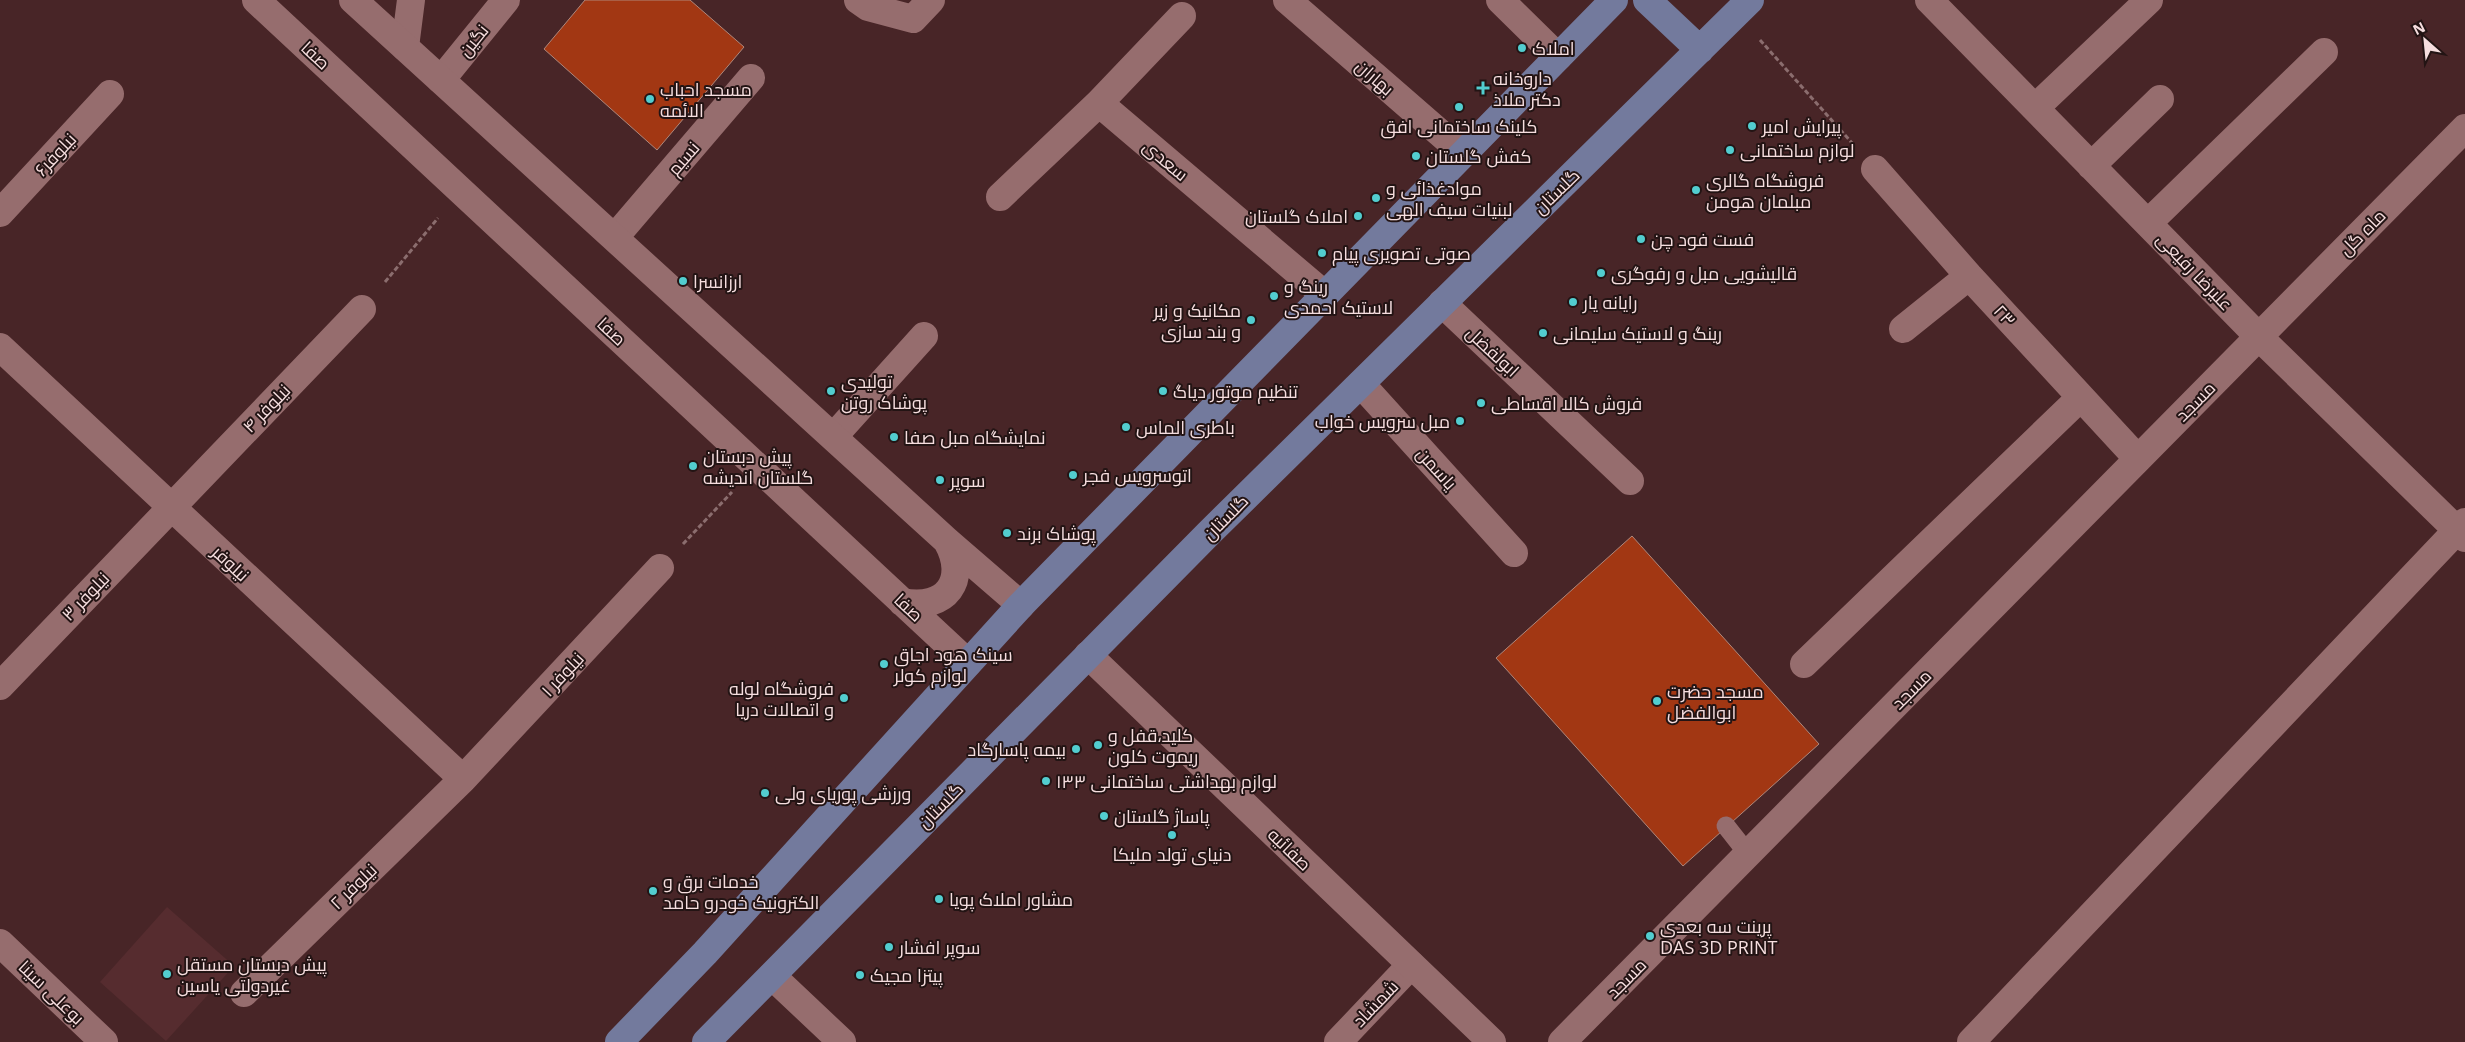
<svg xmlns="http://www.w3.org/2000/svg" width="2465" height="1042" viewBox="0 0 2465 1042" font-family="'Open Sans',Cairo,sans-serif">
<style>
.built{fill:#562c2f}
.building{fill:#a23713;stroke:#af877b}
.lines{fill:none;stroke-linecap:round;stroke-linejoin:round}
.path{stroke:#8b6d6e;stroke-width:3;stroke-dasharray:5 2.5;stroke-linecap:butt}
.lane{stroke:#966d6e;stroke-width:19}
.street{stroke:#966d6e;stroke-width:28}
.secondary{stroke:#966d6e;stroke-width:28}
.primary{stroke:#737a9d;stroke-width:28}
.poi-dot{fill:#52cdcf;stroke:#231414;stroke-width:2}
.labels{text-anchor:middle;dominant-baseline:central;stroke-width:4;stroke-linejoin:round;paint-order:stroke}
.street-label{font-size:18px;fill:#f6dedf;stroke:#231414}
.poi-label{font-size:18px;fill:#f6dedf;stroke:#231414;text-anchor:start}
</style>
<rect width="100%" height="100%" fill="#482527"/>
<path class="built" d="M167 907 234 966 166 1041 100 982Z"/>
<path class="building" d="M585 0H690L744 47 657 150 544 49Z
M1632 536 1819 744 1683 866 1496 658Z"/>
<g class="lines">
<path class="path" d="M1760 40 1853 144
M385 282 438 218
M683 544 732 492"/>
<path class="lane" d="M1726 826 1748 854"/>
<path class="street" d="M858 0 868 7 913 19 931 0
M1287 0 1463 153
M1500 0 1558 57
M1929 0 2259 337 2465 538
M1182 16 1099 103 1325 295
M405 47 411 0
M441 80 506 0
M2035 108 2149 0
M2091 166 2160 99
M1875 169 1969 276 2138 459
M1000 197 1099 103
M0 213 110 94
M2148 223 2324 52
M615 237 751 78
M1442 303 1630 481
M1903 329 1969 276
M0 347 463 779
M1361 384 1514 553
M834 436 924 336
M1804 664 2080 398
M0 686 362 309
M772 976 842 1042
M244 993 463 779 660 568
M1338 1042 1411 965
M1562 1042 2465 128
M1971 1042 2465 522"/>
<path class="secondary" d="M256 0 968 663
M353 0 947 541 1021 605
M902 602C946 611 969 580 947 541
M1088 655 1492 1042
M0 943 104 1042"/>
<path class="primary" d="M1647 0 1700 50
M619 1042 705 953 1021 605 1614 0
M706 1042 1209 533 1750 0"/>
</g>
<g class="poi-dot">
<circle cx="1522" cy="48" r="5"/>
<path d="M1480.5 80.5h5v5h5v5h-5v5h-5v-5h-5v-5h5z"/>
<circle cx="650" cy="99" r="5"/>
<circle cx="1459" cy="107" r="5"/>
<circle cx="1752" cy="126" r="5"/>
<circle cx="1730" cy="150" r="5"/>
<circle cx="1416" cy="156" r="5"/>
<circle cx="1696" cy="190" r="5"/>
<circle cx="1376" cy="198" r="5"/>
<circle cx="1358" cy="216" r="5"/>
<circle cx="1641" cy="239" r="5"/>
<circle cx="1322" cy="253" r="5"/>
<circle cx="1601" cy="273" r="5"/>
<circle cx="683" cy="281" r="5"/>
<circle cx="1274" cy="296" r="5"/>
<circle cx="1573" cy="302" r="5"/>
<circle cx="1251" cy="320" r="5"/>
<circle cx="1543" cy="333" r="5"/>
<circle cx="831" cy="391" r="5"/>
<circle cx="1163" cy="391" r="5"/>
<circle cx="1481" cy="403" r="5"/>
<circle cx="1460" cy="421" r="5"/>
<circle cx="1126" cy="427" r="5"/>
<circle cx="894" cy="437" r="5"/>
<circle cx="693" cy="466" r="5"/>
<circle cx="1073" cy="475" r="5"/>
<circle cx="940" cy="480" r="5"/>
<circle cx="1007" cy="533" r="5"/>
<circle cx="884" cy="664" r="5"/>
<circle cx="844" cy="698" r="5"/>
<circle cx="1657" cy="701" r="5"/>
<circle cx="1098" cy="745" r="5"/>
<circle cx="1076" cy="749" r="5"/>
<circle cx="1046" cy="781" r="5"/>
<circle cx="765" cy="793" r="5"/>
<circle cx="1104" cy="816" r="5"/>
<circle cx="1172" cy="835" r="5"/>
<circle cx="653" cy="891" r="5"/>
<circle cx="939" cy="899" r="5"/>
<circle cx="1650" cy="936" r="5"/>
<circle cx="889" cy="947" r="5"/>
<circle cx="167" cy="974" r="5"/>
<circle cx="860" cy="975" r="5"/>
</g>
<g class="labels">
<g class="street-label">
<text transform="translate(473 40) rotate(-51)">نگین</text>
<text transform="translate(316 55) rotate(43)">صفا</text>
<text transform="translate(1375 77) rotate(41)">بهاران</text>
<text transform="translate(55 154) rotate(-47)">نیلوفر۶</text>
<text transform="translate(683 158) rotate(-49)">نسیم</text>
<text transform="translate(1166 160) rotate(40)">سعدی</text>
<text transform="translate(1556 191) rotate(-44)">گلستان</text>
<text transform="translate(2362 232) rotate(-45)">ماه گل</text>
<text transform="translate(2195 271) rotate(46)">علیرضا رفیعی</text>
<text transform="translate(2005 315) rotate(48)">۲۳</text>
<text transform="translate(612 331) rotate(43)">صفا</text>
<text transform="translate(1493 351) rotate(43)">ابولفضل</text>
<text transform="translate(2195 401) rotate(-45)">مسجد</text>
<text transform="translate(266 408) rotate(-46)">نیلوفر ۴</text>
<text transform="translate(1437 468) rotate(48)">یاسمن</text>
<text transform="translate(1225 517) rotate(-45)">گلستان</text>
<text transform="translate(231 563) rotate(43)">نیلوفر</text>
<text transform="translate(85 596) rotate(-46)">نیلوفر ۳</text>
<text transform="translate(909 607) rotate(43)">صفا</text>
<text transform="translate(562 674) rotate(-47)">نیلوفر ۱</text>
<text transform="translate(1911 689) rotate(-45)">مسجد</text>
<text transform="translate(940 805) rotate(-45)">گلستان</text>
<text transform="translate(1290 849) rotate(44)">صفائیه</text>
<text transform="translate(353 886) rotate(-44)">نیلوفر ۲</text>
<text transform="translate(1626 978) rotate(-45)">مسجد</text>
<text transform="translate(52 992) rotate(44)">بوعلی سینا</text>
<text transform="translate(1375 1003) rotate(-46)">شمشاد</text>
</g>
<g class="poi-label">
<text x="1532" y="48">املاک</text>
<text x="1493" y="78">داروخانه<tspan x="1493" dy="21">دکتر ملاذ</tspan></text>
<text x="660" y="89">مسجد احباب<tspan x="660" dy="21">الائمه</tspan></text>
<text x="1459" y="126" text-anchor="middle">کلینک ساختمانی افق</text>
<text x="1762" y="126">پیرایش امیر</text>
<text x="1740" y="150">لوازم ساختمانی</text>
<text x="1426" y="156">کفش گلستان</text>
<text x="1706" y="180">فروشگاه گالری<tspan x="1706" dy="21">مبلمان هومن</tspan></text>
<text x="1386" y="188">موادغذائی و<tspan x="1386" dy="21">لبنیات سیف الهی</tspan></text>
<text x="1348" y="216" text-anchor="end">املاک گلستان</text>
<text x="1651" y="239">فست فود چن</text>
<text x="1332" y="253">صوتی تصویری پیام</text>
<text x="1611" y="273">قالیشویی مبل و رفوگری</text>
<text x="693" y="281">ارزانسرا</text>
<text x="1284" y="286">رینگ و<tspan x="1284" dy="21">لاستیک احمدی</tspan></text>
<text x="1583" y="302">رایانه یار</text>
<text x="1241" y="310" text-anchor="end">مکانیک و زیر<tspan x="1241" dy="21">و بند سازی</tspan></text>
<text x="1553" y="333">رینگ و لاستیک سلیمانی</text>
<text x="841" y="381">تولیدی<tspan x="841" dy="21">پوشاک روتن</tspan></text>
<text x="1173" y="391">تنظیم موتور دیاگ</text>
<text x="1491" y="403">فروش کالا اقساطی</text>
<text x="1450" y="421" text-anchor="end">مبل سرویس خواب</text>
<text x="1136" y="427">باطری الماس</text>
<text x="904" y="437">نمایشگاه مبل صفا</text>
<text x="703" y="456">پیش دبستان<tspan x="703" dy="21">گلستان اندیشه</tspan></text>
<text x="1083" y="475">اتوسرویس فجر</text>
<text x="950" y="480">سوپر</text>
<text x="1017" y="533">پوشاک برند</text>
<text x="894" y="654">سینک هود اجاق<tspan x="894" dy="21">لوازم کولر</tspan></text>
<text x="834" y="688" text-anchor="end">فروشگاه لوله<tspan x="834" dy="21">و اتصالات دریا</tspan></text>
<text x="1667" y="691">مسجد حضرت<tspan x="1667" dy="21">ابوالفضل</tspan></text>
<text x="1108" y="735">کلید،قفل و<tspan x="1108" dy="21">ریموت کلون</tspan></text>
<text x="1066" y="749" text-anchor="end">بیمه پاسارگاد</text>
<text x="1056" y="781">لوازم بهداشتی ساختمانی ۱۳۳</text>
<text x="775" y="793">ورزشی پوریای ولی</text>
<text x="1114" y="816">پاساژ گلستان</text>
<text x="1172" y="854" text-anchor="middle">دنیای تولد ملیکا</text>
<text x="663" y="881">خدمات برق و<tspan x="663" dy="21">الکترونیک خودرو حامد</tspan></text>
<text x="949" y="899">مشاور املاک پویا</text>
<text x="1660" y="926">پرینت سه بعدی<tspan x="1660" dy="21">DAS 3D PRINT</tspan></text>
<text x="899" y="947">سوپر افشار</text>
<text x="177" y="964">پیش دبستان مستقل<tspan x="177" dy="21">غیردولتی یاسین</tspan></text>
<text x="870" y="975">پیتزا مجیک</text>
</g>
</g>
<g transform="translate(2425 40) rotate(333)" stroke="#231414" stroke-width="4" paint-order="stroke">
<path d="M0-4L9 19L0 12L-9 19Z" fill="#f6dedf"/>
<text y="-8" font-size="14" font-weight="bold" text-anchor="middle" fill="#f6dedf">N</text>
</g>
</svg>
